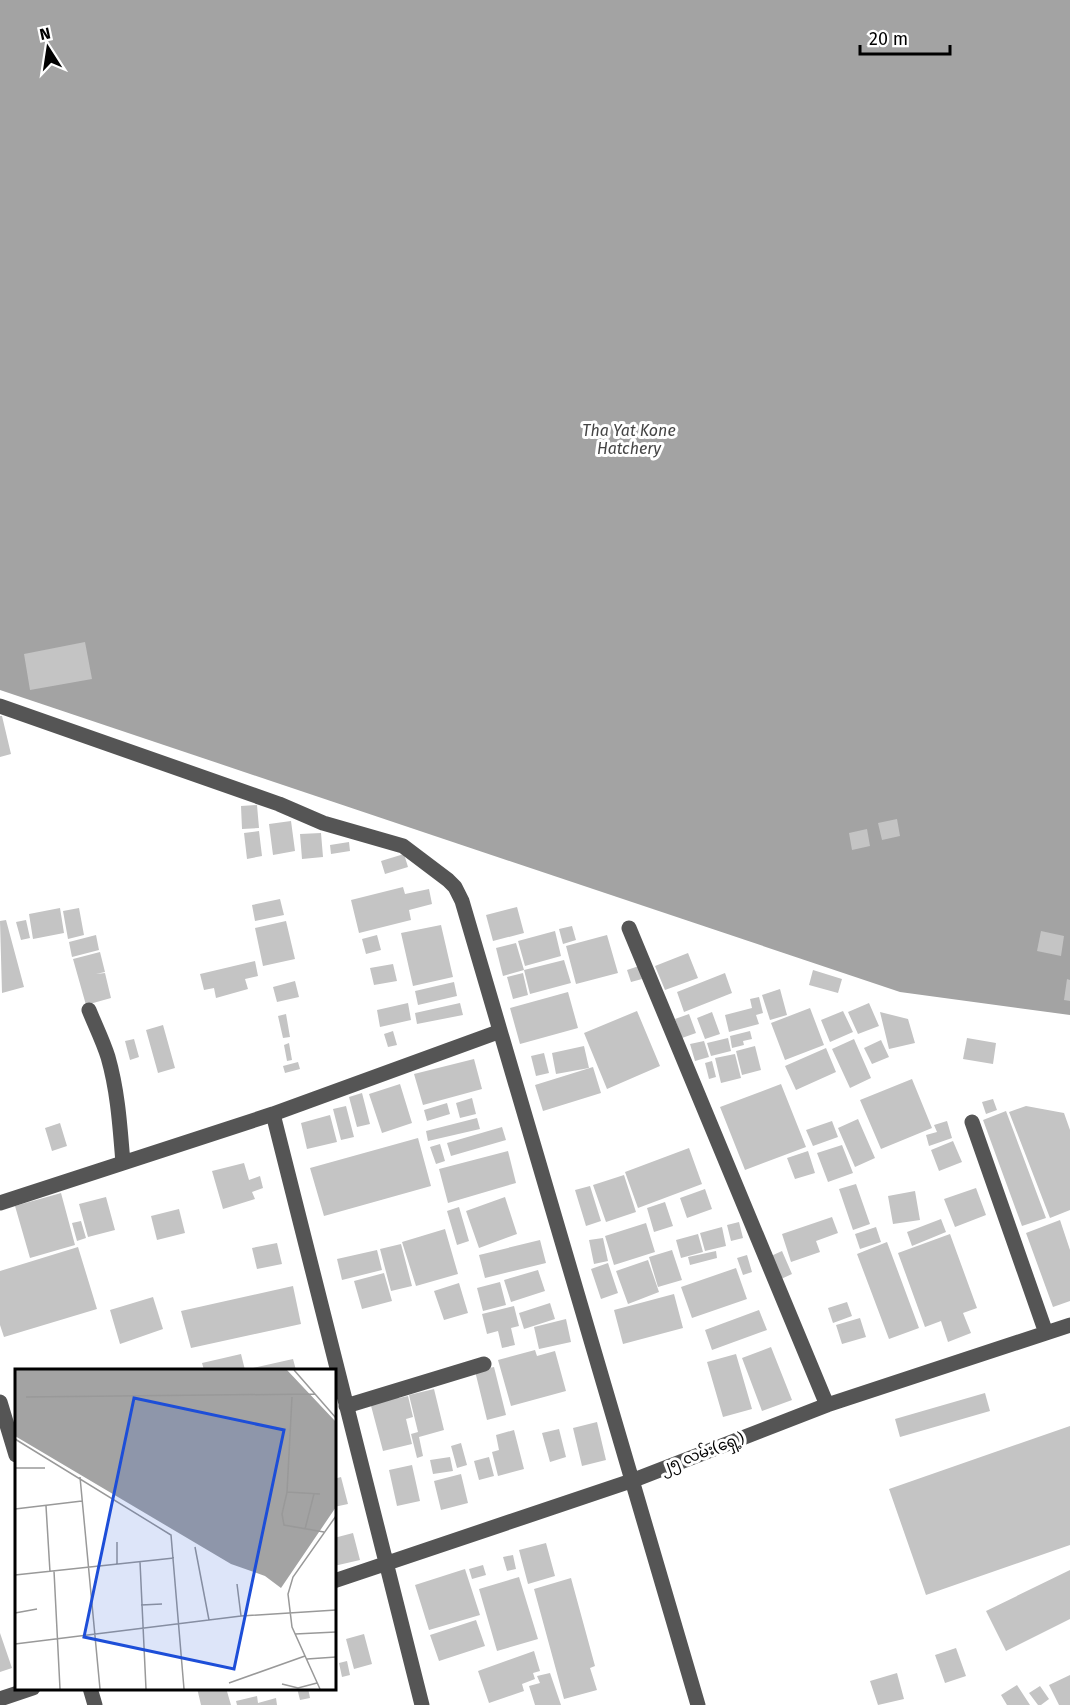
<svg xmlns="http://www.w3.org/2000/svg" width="1070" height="1705" viewBox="0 0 1070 1705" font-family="'Fira Sans','Noto Sans Myanmar',sans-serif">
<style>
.water{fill:#a3a3a3}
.building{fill:#c4c4c4}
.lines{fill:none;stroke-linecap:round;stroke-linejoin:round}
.minor{stroke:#555;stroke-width:15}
.labels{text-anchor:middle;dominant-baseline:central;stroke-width:6;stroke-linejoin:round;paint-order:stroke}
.street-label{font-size:15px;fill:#000;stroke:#fff}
.water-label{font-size:16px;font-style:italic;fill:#444;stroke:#fff}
.inset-road{fill:none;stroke:#999;stroke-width:1.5}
.view{fill:#1d4ed8;fill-opacity:0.15;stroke:#1d4ed8;stroke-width:3}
.inset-edge{fill:none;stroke:#000;stroke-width:3}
</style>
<rect width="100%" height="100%" fill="#fff"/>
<path class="water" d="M0 0H1070V1015L900 992 0 690Z"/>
<path class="building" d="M85 642 92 679 30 690 24 654Z
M0 716H2L11 754 0 757Z
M257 805 259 828 242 829 241 806Z
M897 819 900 836 882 840 878 823Z
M291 821 295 851 273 855 269 824Z
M867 829 870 846 852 850 849 833Z
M259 831 262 856 247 859 244 833Z
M321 833 323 857 302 859 300 834Z
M349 842 350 851 331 854 330 845Z
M404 854 408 867 385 874 381 861Z
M403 887 405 894 429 889 432 904 409 910 411 920 359 933 351 900Z
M280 899 284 915 255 921 252 905Z
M517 907 524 933 493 941 486 915Z
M60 908 64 933 33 939 29 914Z
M79 908 84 935 68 939 63 911Z
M6 920 24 987 2 993 0 921Z
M26 920 30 938 21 940 16 922Z
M286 921 295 959 263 966 255 928Z
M441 925 453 977 413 986 401 933Z
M572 926 576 940 563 944 559 929Z
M555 931 561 956 525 966 518 941Z
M1041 931 1064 936 1061 956 1037 951Z
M96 935 99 950 72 957 69 942Z
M377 935 381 950 366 954 362 939Z
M607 935 618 973 576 984 566 946Z
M516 943 524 970 503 976 496 948Z
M100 952 105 972 96 974 105 973 111 998 86 1005 73 959Z
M688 953 698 978 665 990 655 966Z
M564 960 571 983 530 994 524 970Z
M255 961 258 976 245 979 248 989 216 998 214 988 204 990 200 974Z
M393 964 397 981 374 985 370 968Z
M639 966 642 979 631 982 627 970Z
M813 970 842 979 838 993 809 985Z
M523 973 528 995 513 999 507 977Z
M725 973 732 993 684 1012 677 992Z
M1067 979 1070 980V1001L1064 1000Z
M295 981 299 997 277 1002 273 987Z
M454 982 457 996 418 1005 415 991Z
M780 989 787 1015 770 1020 762 995Z
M568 992 578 1028 520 1044 510 1008Z
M759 997 763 1013 756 1015 759 1024 729 1032 725 1015 752 1008 750 999Z
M408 1003 411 1020 380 1027 377 1010Z
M460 1003 463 1015 417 1024 415 1013Z
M869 1003 879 1026 858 1034 848 1012Z
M810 1008 824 1045 785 1060 771 1023Z
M637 1011 660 1066 607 1089 584 1033Z
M843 1011 853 1032 830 1042 821 1020Z
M712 1012 720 1034 705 1039 697 1018Z
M880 1012 908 1019 915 1043 889 1049Z
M286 1014 290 1037 283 1038 278 1016Z
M689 1014 696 1033 682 1038 675 1019Z
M163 1025 175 1068 158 1073 146 1030Z
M393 1031 397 1045 388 1047 384 1034Z
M750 1031 752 1039 743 1041 744 1045 732 1048 730 1036Z
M728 1038 731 1051 711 1056 707 1043Z
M967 1038 996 1043 993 1064 963 1059Z
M134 1039 139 1057 130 1060 125 1041Z
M854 1039 871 1078 850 1088 832 1049Z
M881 1040 889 1057 872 1064 864 1048Z
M704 1041 709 1057 695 1061 690 1044Z
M289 1043 292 1060 287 1061 284 1045Z
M584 1046 589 1068 556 1074 552 1053Z
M755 1046 761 1070 742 1075 736 1051Z
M826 1048 836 1072 796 1090 785 1066Z
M544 1053 549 1073 536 1076 531 1056Z
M735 1054 741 1078 721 1083 715 1058Z
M474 1059 482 1089 423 1105 414 1074Z
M712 1061 716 1077 709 1079 705 1063Z
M298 1062 300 1069 285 1073 283 1066Z
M593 1067 601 1093 543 1111 535 1085Z
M912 1079 932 1128 881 1149 860 1100Z
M400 1084 412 1123 382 1133 369 1094Z
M781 1084 806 1147 745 1170 720 1107Z
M362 1093 370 1124 357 1127 349 1097Z
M472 1098 476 1114 460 1118 456 1103Z
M993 1099 997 1110 986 1114 982 1102Z
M447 1103 450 1114 427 1121 424 1110Z
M346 1106 354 1137 341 1140 333 1109Z
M1026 1106 1064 1113 1070 1130V1210L1050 1218 1009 1112Z
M1006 1111 1046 1218 1022 1226 983 1120Z
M330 1115 337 1142 307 1149 301 1123Z
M477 1118 480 1129 428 1141 426 1131Z
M858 1119 875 1158 855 1167 838 1128Z
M832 1121 838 1137 813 1146 806 1130Z
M947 1121 952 1138 929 1146 926 1135 937 1132 934 1125Z
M60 1123 67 1146 52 1151 45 1128Z
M502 1127 506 1140 451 1156 447 1143Z
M418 1138 431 1186 324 1216 310 1168Z
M953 1141 962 1162 939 1171 931 1150Z
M440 1144 445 1161 436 1164 430 1147Z
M842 1145 853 1173 828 1182 817 1153Z
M689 1148 702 1184 638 1208 625 1172Z
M508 1151 516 1183 448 1203 439 1169Z
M808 1151 815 1173 795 1179 787 1158Z
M244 1163 249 1180 260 1176 263 1188 252 1192 255 1199 223 1209 212 1171Z
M624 1175 636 1212 606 1222 593 1185Z
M856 1184 870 1224 853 1230 839 1189Z
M590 1186 601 1221 586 1226 575 1190Z
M976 1188 986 1215 955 1227 944 1199Z
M705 1189 712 1209 687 1218 680 1198Z
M915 1191 920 1220 893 1224 888 1196Z
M61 1193 75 1245 30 1258 15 1206Z
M106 1197 115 1230 88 1237 79 1204Z
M505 1197 517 1234 479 1248 466 1211Z
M665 1202 673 1226 654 1232 647 1208Z
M459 1207 469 1241 457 1245 447 1211Z
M179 1209 185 1233 157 1240 151 1216Z
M832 1217 838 1233 816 1241 820 1252 791 1262 782 1234Z
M941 1219 946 1232 912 1246 907 1232Z
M1060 1220 1070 1250V1301L1053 1307 1026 1233Z
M81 1221 86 1238 77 1241 72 1223Z
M739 1222 743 1238 731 1241 727 1225Z
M646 1223 655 1252 614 1265 605 1236Z
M722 1227 726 1246 705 1251 700 1233Z
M876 1227 881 1242 860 1249 855 1234Z
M445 1229 458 1274 416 1286 402 1242Z
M698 1234 703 1252 681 1258 676 1240Z
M950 1234 977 1308 963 1313 971 1333 948 1342 941 1321 925 1327 898 1253Z
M603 1238 608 1261 594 1264 589 1240Z
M540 1240 546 1263 485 1278 479 1255Z
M887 1242 919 1328 889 1339 857 1254Z
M277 1243 282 1264 257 1269 252 1248Z
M401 1244 412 1286 391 1291 380 1249Z
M78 1247 97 1309 4 1337 0 1325V1271Z
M377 1250 382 1270 342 1280 337 1259Z
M672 1250 682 1280 658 1287 649 1257Z
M716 1251 717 1258 690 1265 688 1257Z
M782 1251 792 1274 781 1279 771 1256Z
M747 1255 752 1272 743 1275 737 1258Z
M648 1260 659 1292 628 1304 616 1271Z
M608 1263 618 1293 601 1299 591 1269Z
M736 1268 747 1299 692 1318 681 1287Z
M538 1270 545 1291 511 1302 504 1280Z
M384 1273 392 1301 362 1309 354 1281Z
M500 1282 506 1305 483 1311 477 1288Z
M459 1283 468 1313 444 1320 434 1291Z
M293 1286 301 1324 191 1348 181 1311Z
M674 1294 683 1328 623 1344 614 1310Z
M153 1297 163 1329 120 1344 110 1310Z
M847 1302 852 1316 833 1323 828 1308Z
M550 1303 555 1319 524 1329 519 1313Z
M514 1306 519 1326 511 1328 515 1345 502 1348 498 1331 487 1334 482 1314Z
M759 1310 767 1330 712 1350 705 1330Z
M860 1318 866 1337 842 1344 836 1325Z
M566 1319 571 1342 539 1349 534 1327Z
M771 1347 792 1400 762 1411 742 1358Z
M535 1350 537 1356 555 1351 566 1391 511 1406 498 1360Z
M241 1354 245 1370H204L202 1363Z
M736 1354 752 1409 723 1417 707 1362Z
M293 1359 296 1370H254L253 1368Z
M494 1367 506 1415 487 1420 475 1371Z
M434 1389 444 1430 419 1437 423 1456 417 1458 411 1434 418 1432 409 1395Z
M985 1393 990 1411 900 1437 895 1419Z
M398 1395 399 1398 408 1396 413 1417 406 1419 412 1444 383 1451 370 1402Z
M597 1422 606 1460 582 1466 573 1428Z
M1070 1426V1545L926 1595 889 1489Z
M559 1429 566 1457 550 1462 542 1433Z
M514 1430 524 1469 498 1476 492 1452 499 1450 496 1435Z
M461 1443 467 1465 457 1468 451 1446Z
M450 1457 453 1471 433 1474 430 1460Z
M489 1457 494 1476 479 1480 474 1461Z
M412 1465 420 1501 397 1506 389 1470Z
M461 1474 468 1503 441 1510 434 1481Z
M341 1477 348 1504 334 1507V1479Z
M353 1533 360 1560 334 1566V1538Z
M546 1543 555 1576 528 1584 519 1550Z
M513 1555 516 1569 507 1571 503 1557Z
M483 1565 486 1575 472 1579 469 1569Z
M465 1569 480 1615 429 1630 415 1585Z
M1070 1570V1619L1006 1651 986 1611Z
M519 1577 538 1639 497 1651 479 1589Z
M571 1578 595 1666 590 1668 597 1690 564 1699 534 1589Z
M476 1620 485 1646 439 1661 430 1635Z
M0 1633 12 1668 0 1672Z
M364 1634 372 1664 354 1669 346 1639Z
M956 1648 966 1676 945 1683 935 1655Z
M534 1651 540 1671 533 1673 535 1679 522 1684 524 1691 489 1703 478 1671Z
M347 1661 350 1675 342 1677 339 1663Z
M550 1673 561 1705H535L529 1686 540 1683 537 1676Z
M897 1673 904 1699 878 1705 870 1681Z
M1070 1675V1705H1059L1049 1685Z
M1017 1685 1030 1705H1007L1001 1695Z
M1040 1686 1049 1699 1041 1705H1038L1029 1693Z
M197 1688H226L231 1705H201Z
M297 1688H308L310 1698 300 1700Z
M257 1696 258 1703 276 1698 277 1705H237L236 1701Z"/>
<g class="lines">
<path class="minor" d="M0 706 279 804 323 823 403 846 448 880 455 887 462 901C539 1170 621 1436 698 1705
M629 928 827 1405
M89 1010C95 1025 103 1041 108 1057 118 1092 120 1127 123 1163
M273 1114 422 1705
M972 1122 1046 1333
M0 1203 273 1114 498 1032
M0 1402 16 1455
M346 1406 484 1364
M334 1581 634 1480 827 1405 1070 1325
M90 1688 95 1705
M0 1699 33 1688"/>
</g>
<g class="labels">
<g class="street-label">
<text transform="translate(702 1453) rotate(-21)">၂၅ လမ်း(ရှေ့)</text>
</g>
<g class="water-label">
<text x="629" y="430">Tha Yat Kone<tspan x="629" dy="18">Hatchery</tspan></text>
</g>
</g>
<g transform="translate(15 1369)">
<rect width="321" height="321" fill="#fff"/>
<path d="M0 1H272L321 53V138L266 219 250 207 216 195 0 67Z" fill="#a3a3a3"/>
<path class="inset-road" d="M279 1 321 49M11 28 300 25M0 70 156 166 169 320M0 99H30M65 108 85 320M272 123 277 28M305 125 272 123 267 145 269 156 309 163M31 137 35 203M0 140 67 132M290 160 299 125M102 173V196M180 178 194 251M125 193 131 320M39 202 45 320M0 206 159 189M222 215 226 247M126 236 147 235M0 244 22 240M280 265 321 263M0 275 226 247 321 241M292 290 321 288M214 314 290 287M267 315 283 319 302 314M305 320 277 258 273 225 278 208 321 147"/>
<path class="view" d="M119 29 269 61 219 300 69 268Z"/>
<rect width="321" height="321" class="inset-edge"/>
</g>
<g transform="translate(48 48) rotate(348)" stroke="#ffffff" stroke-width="4.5" paint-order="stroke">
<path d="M0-4.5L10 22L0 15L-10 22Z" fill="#000000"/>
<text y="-9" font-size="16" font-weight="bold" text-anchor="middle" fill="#000000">N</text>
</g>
<path d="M860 45v9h90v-9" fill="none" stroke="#000000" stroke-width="3"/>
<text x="869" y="45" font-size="18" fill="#000000" stroke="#ffffff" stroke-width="4.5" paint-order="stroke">20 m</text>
</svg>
